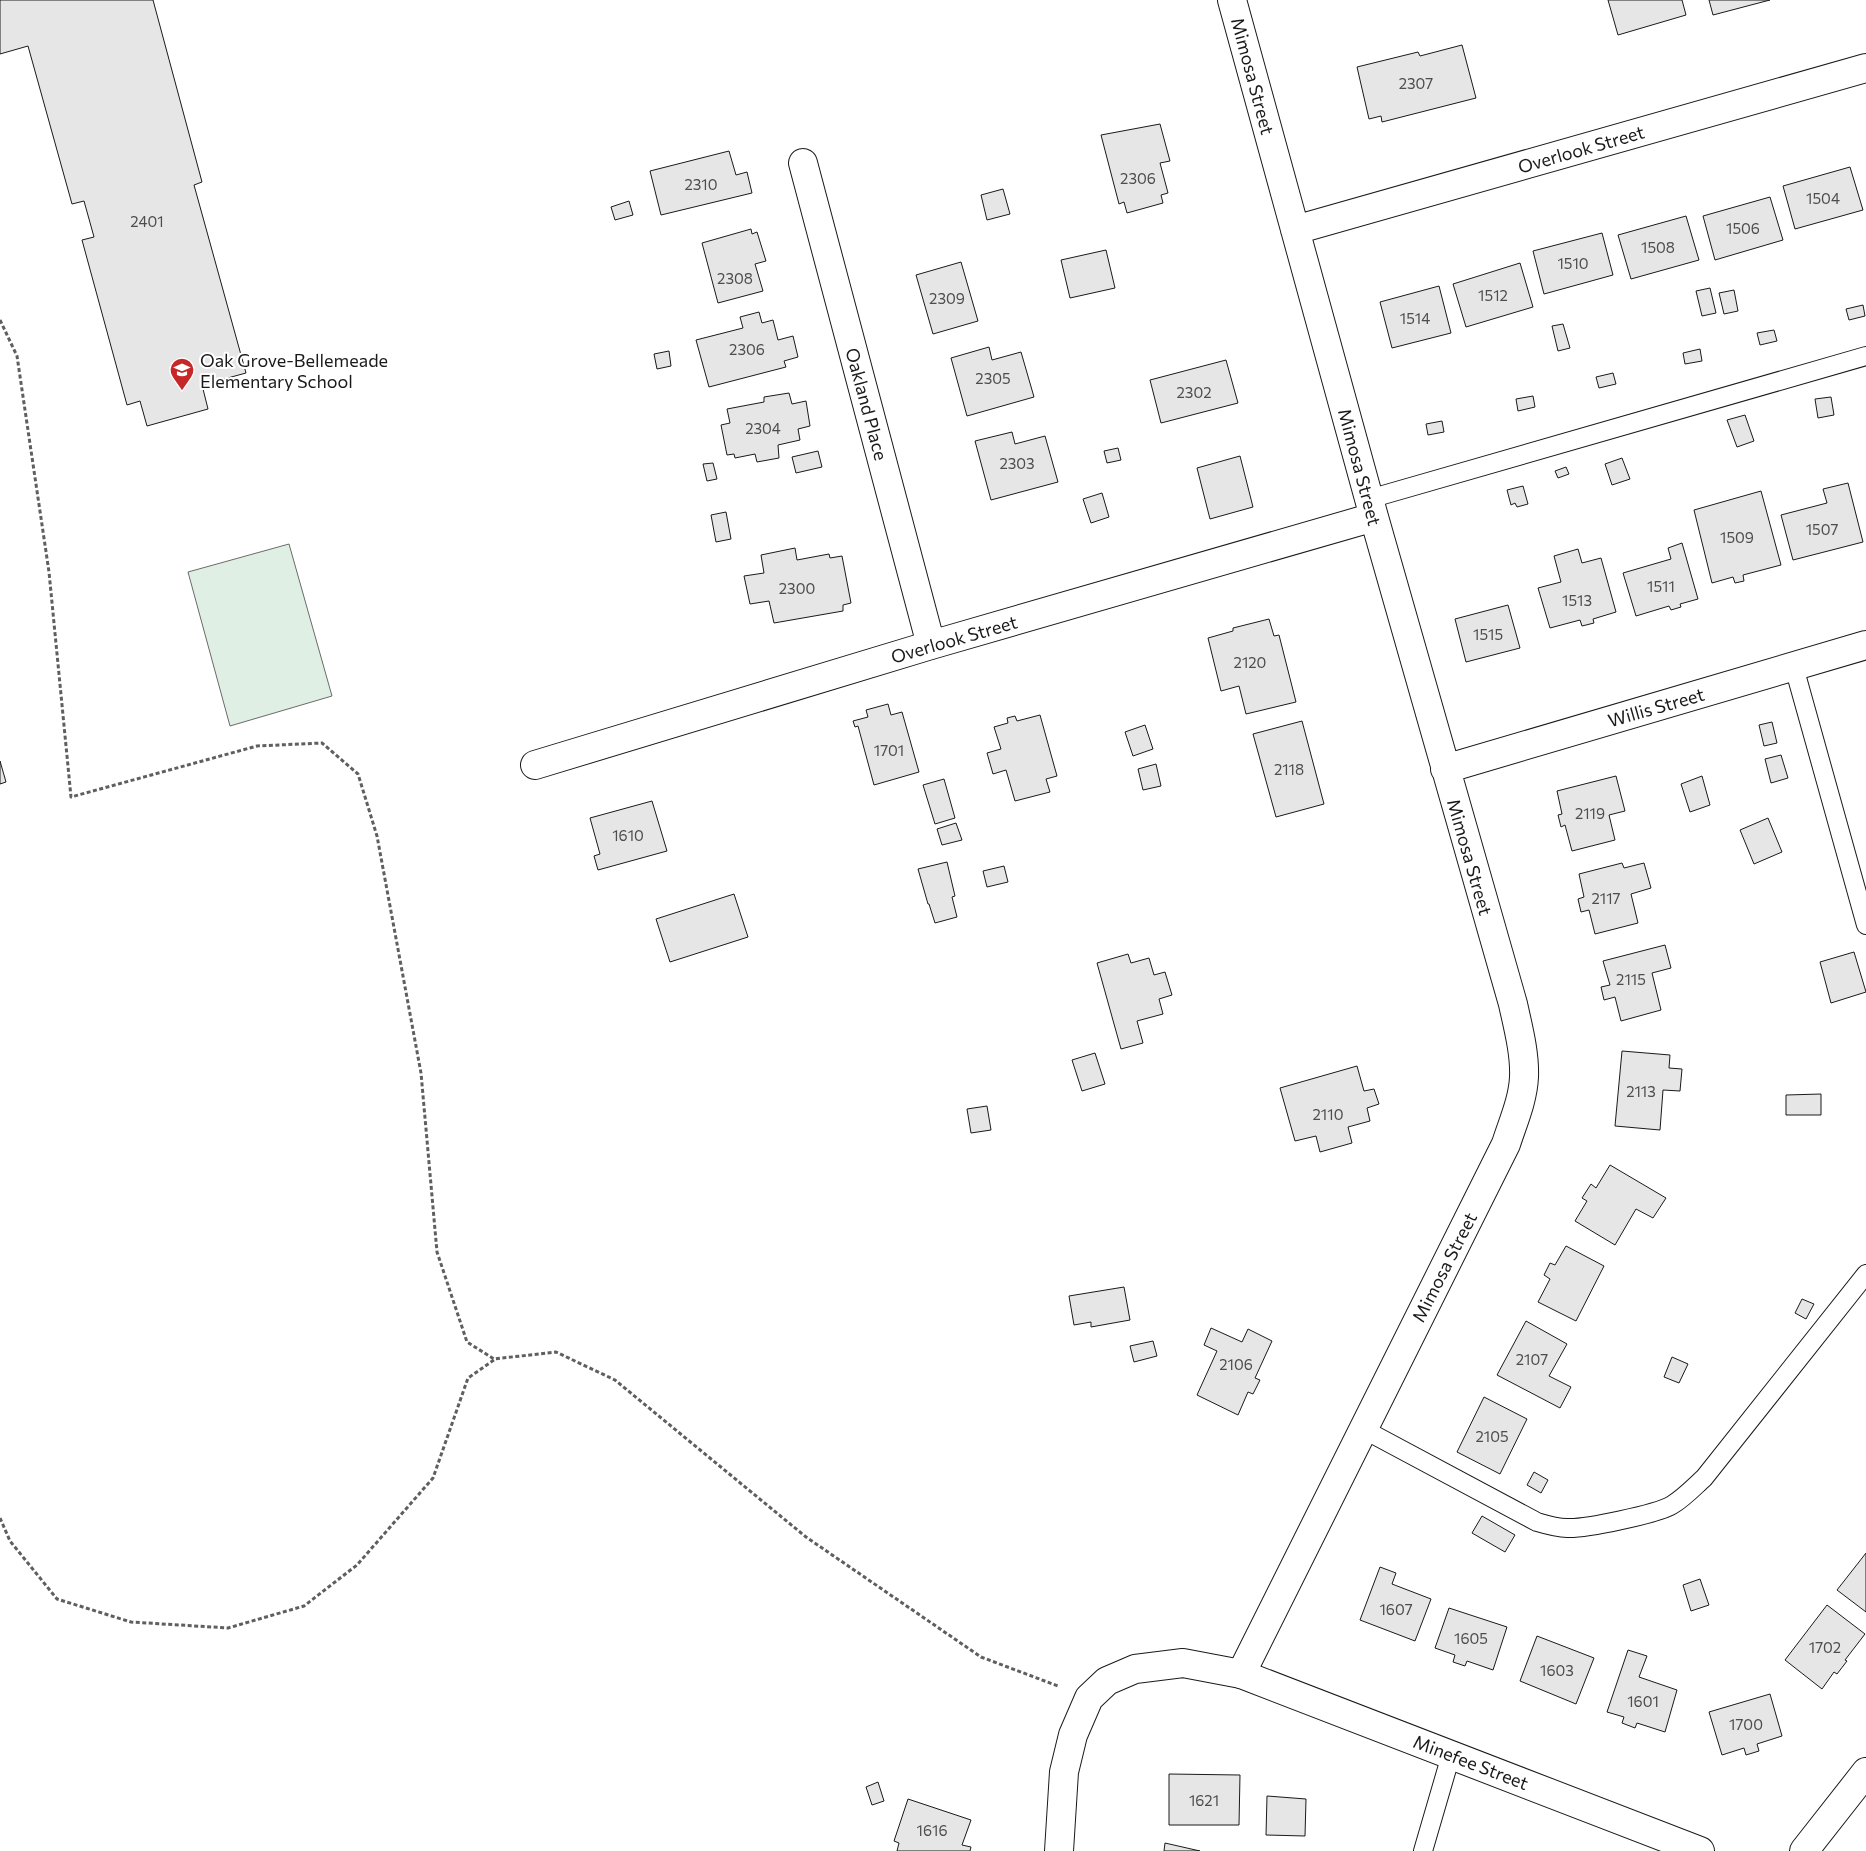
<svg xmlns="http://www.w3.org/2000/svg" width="1866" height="1851" viewBox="0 0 1866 1851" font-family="Commissioner,sans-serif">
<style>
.green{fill:#e0efe3;stroke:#6a6a6a}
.building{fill:#e6e6e6;stroke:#1a1a1a}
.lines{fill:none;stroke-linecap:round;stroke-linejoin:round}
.service-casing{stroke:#1a1a1a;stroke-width:20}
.minor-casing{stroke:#1a1a1a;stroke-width:30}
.tertiary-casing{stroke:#1a1a1a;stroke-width:30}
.path{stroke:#5f5f5f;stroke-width:3;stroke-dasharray:4 2.5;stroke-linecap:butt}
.service{stroke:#fff;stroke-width:18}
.minor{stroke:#fff;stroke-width:28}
.tertiary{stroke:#fff;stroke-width:28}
.labels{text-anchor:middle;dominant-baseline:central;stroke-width:4;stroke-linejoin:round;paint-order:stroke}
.number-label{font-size:15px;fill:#4d4d4d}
.street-label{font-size:18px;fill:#1a1a1a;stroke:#fff}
.poi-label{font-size:18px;fill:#1a1a1a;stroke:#fff;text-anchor:start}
</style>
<rect width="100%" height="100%" fill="#fff"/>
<path class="green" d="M289 544 332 696 230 726 188 572Z"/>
<path class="building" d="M0 0H153L202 182 194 185 246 373 202 385 208 409 147 426 140 401 127 405 82 240 94 237 84 201 72 204 28 46 0 54Z
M1608 0H1682L1686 15 1618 35Z
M1709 0H1770L1713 15Z
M1462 45 1476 98 1382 122 1381 116 1369 119 1357 67 1418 52 1420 56Z
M1160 124 1170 161 1160 163 1168 193 1161 195 1163 203 1127 213 1124 202 1119 204 1101 135Z
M729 151 736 175 747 172 752 193 661 215 650 171Z
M1850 167 1863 210 1795 229 1783 186Z
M1003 189 1010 214 987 220 981 195Z
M1770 197 1783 240 1715 260 1703 216Z
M629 201 633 215 615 220 611 207Z
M1686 216 1699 260 1631 279 1618 235Z
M751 229 752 234 757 232 766 261 755 264 763 291 718 303 702 243Z
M1602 233 1613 275 1544 294 1533 251Z
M1106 250 1115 288 1070 298 1061 260Z
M961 262 978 321 933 334 916 275Z
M1520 263 1533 307 1466 327 1453 284Z
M1439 286 1451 333 1392 348 1380 302Z
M1710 288 1716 313 1702 316 1696 291Z
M1734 290 1738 311 1724 314 1719 293Z
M1863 305 1865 316 1849 320 1846 309Z
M759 312 762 323 773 320 778 340 793 336 798 357 784 361 786 367 709 387 696 340 743 328 740 317Z
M1563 324 1570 348 1558 351 1552 326Z
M1774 330 1777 341 1760 345 1757 333Z
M989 347 992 360 1021 352 1034 397 967 416 951 358Z
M1700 349 1702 361 1685 364 1683 353Z
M669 351 671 366 657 369 654 354Z
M1226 360 1238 403 1161 423 1150 380Z
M1613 373 1616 384 1599 388 1596 377Z
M789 393 792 404 806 401 810 426 798 429 800 440 778 445 779 458 757 462 755 454 735 458 734 454 727 455 721 425 730 423 727 409 764 402V397Z
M1533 396 1535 407 1518 411 1516 399Z
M1831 397 1834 415 1818 418 1815 399Z
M1745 415 1754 441 1737 447 1727 420Z
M1442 421 1444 432 1428 435 1426 424Z
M1012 432 1015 444 1045 436 1058 482 991 500 975 441Z
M1118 448 1121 460 1107 463 1104 451Z
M818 451 822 467 796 473 792 457Z
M1240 456 1253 507 1210 519 1197 468Z
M1622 458 1630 479 1612 485 1605 464Z
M713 463 717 479 707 481 703 464Z
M1566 467 1569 474 1558 478 1555 471Z
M1848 483 1863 542 1793 560 1781 515 1827 503 1823 489Z
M1523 486 1528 504 1517 507 1515 503 1511 505 1507 490Z
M1761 491 1781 565 1743 575 1744 581 1735 583 1733 577 1712 583 1694 510Z
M1102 493 1109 517 1091 523 1083 499Z
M726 512 731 539 716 542 711 515Z
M1682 543 1698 599 1680 604 1681 607 1671 610 1669 606 1636 616 1623 573 1671 559 1668 548Z
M795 548 797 560 829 554 830 558 842 556 851 603 843 605V611L774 623 769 601 750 604 744 576 764 573 761 555Z
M1578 549 1582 563 1601 558 1616 612 1593 619 1594 623 1582 626 1580 620 1550 628 1538 588 1561 582 1554 556Z
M1508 605 1520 648 1466 662 1455 619Z
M1269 619 1274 636 1279 635 1296 702 1246 714 1239 686 1221 691 1208 638 1233 631V628Z
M888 704 891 715 902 712 919 772 874 785 858 726 855 727 853 721 868 717 866 710Z
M1040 715 1057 776 1046 779 1050 792 1015 801 1006 770 993 774 987 753 1001 749 994 727 1008 723 1007 718 1015 716 1017 721Z
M1302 721 1324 804 1276 817 1253 734Z
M1772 722 1777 743 1764 746 1759 725Z
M1145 725 1153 749 1133 756 1125 732Z
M1781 755 1788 778 1771 783 1765 759Z
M0 761 6 782 0 784Z
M1156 764 1161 786 1143 790 1138 769Z
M1616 776 1625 811 1609 815 1615 840 1572 851 1565 825 1561 827 1558 815 1562 814 1557 791Z
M1702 776 1710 805 1690 812 1681 784Z
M944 779 955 818 935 824 923 785Z
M652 801 667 851 598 870 594 856 600 854 590 818Z
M1768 818 1782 852 1754 864 1740 830Z
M956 823 962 840 942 845 937 829Z
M947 862 955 896 952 897 957 917 935 923 929 904H928L918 869Z
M1622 863 1624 868 1644 863 1651 888 1631 894 1638 923 1595 934 1589 910 1581 912 1578 899 1584 897 1579 874Z
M1004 866 1008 882 987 887 983 871Z
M734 894 748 937 670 962 656 919Z
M1665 945 1671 968 1652 973 1661 1010 1621 1021 1615 997 1604 1000 1601 987 1610 985 1603 961Z
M1854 952 1866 992 1831 1003 1820 962Z
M1128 954 1131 963 1149 958 1154 975 1165 972 1172 995 1159 999 1163 1014 1137 1021 1143 1043 1121 1049 1097 963Z
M1622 1051 1670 1055 1669 1068 1682 1069 1680 1091 1663 1090 1660 1130 1615 1126Z
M1095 1053 1105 1084 1082 1091 1072 1060Z
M1357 1066 1364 1091 1374 1089 1379 1104 1367 1108 1370 1121 1348 1127 1352 1143 1320 1152 1316 1136 1295 1141 1280 1088Z
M1821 1094V1115H1786V1095Z
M987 1106 991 1130 971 1133 967 1109Z
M1610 1165 1666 1198 1653 1218 1636 1209 1615 1245 1575 1221 1587 1201 1582 1198 1591 1184 1596 1188Z
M1566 1246 1604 1266 1576 1321 1538 1302 1550 1279 1544 1275 1550 1263 1555 1265Z
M1124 1287 1130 1320 1091 1327V1322L1074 1325 1069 1296Z
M1802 1299 1814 1304 1806 1319 1795 1313Z
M1526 1321 1567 1344 1549 1376 1571 1387 1560 1408 1497 1375Z
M1211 1328 1242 1342 1248 1329 1272 1341 1255 1378 1260 1380 1253 1394 1248 1392 1238 1415 1197 1395 1217 1351 1204 1345Z
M1153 1341 1157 1356 1134 1362 1130 1346Z
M1672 1357 1688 1364 1679 1383 1664 1377Z
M1484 1397 1527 1419 1500 1474 1457 1452Z
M1534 1472 1548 1480 1541 1493 1527 1485Z
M1482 1516 1515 1535 1505 1552 1472 1533Z
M1866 1553V1612L1837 1590Z
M1380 1567 1396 1573 1392 1584 1431 1599 1415 1641 1360 1620Z
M1700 1579 1709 1605 1691 1611 1683 1585Z
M1827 1605 1865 1634 1845 1660 1847 1661 1837 1674 1834 1672 1822 1689 1785 1660Z
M1449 1608 1507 1627 1493 1670 1467 1661 1465 1666 1453 1662 1455 1655 1435 1648Z
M1537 1636 1594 1658 1576 1704 1520 1681Z
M1628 1650 1647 1656 1639 1677 1677 1690 1665 1732 1637 1723 1635 1728 1622 1723 1624 1717 1607 1712Z
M1770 1694 1782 1736 1757 1744 1759 1751 1746 1755 1744 1748 1722 1755 1709 1712Z
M1169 1774 1240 1775 1239 1825H1169Z
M878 1782 884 1801 872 1805 866 1787Z
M1267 1796 1306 1799 1305 1836 1266 1835Z
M908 1799 971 1820 962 1845 971 1847 970 1851H897L899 1843 894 1841Z
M1165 1843 1200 1851H1164Z"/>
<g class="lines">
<defs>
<path id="service" d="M1369 499 1866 356
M1794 667 1866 925
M1363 1429 1537 1522C1547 1525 1557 1528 1567 1528 1585 1529 1657 1514 1672 1505 1684 1498 1694 1487 1704 1478L1866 1274
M1423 1851 1451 1755"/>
<path id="minor" d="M1232 0 1374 517 1513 1004C1518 1027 1525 1053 1524 1077 1523 1100 1513 1122 1506 1144L1241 1674
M803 163 931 645
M1295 230 1866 68
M535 765 931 645 1374 517
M1445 769 1866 645
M1804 1851 1866 1772"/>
<path id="tertiary" d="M1059 1851 1064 1772 1073 1735 1089 1698 1107 1681 1135 1669 1183 1663 1241 1674 1700 1851"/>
</defs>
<use href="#service" class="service-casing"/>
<use href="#minor" class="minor-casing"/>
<use href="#tertiary" class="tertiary-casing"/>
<path class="path" d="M0 320 17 356 49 572 71 797 257 746 322 743 358 774 377 836 421 1073 437 1252 467 1342 494 1359 556 1352 615 1380 806 1537 981 1657 1058 1686
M0 1518 10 1541 57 1599 131 1622 228 1628 304 1606 357 1565 433 1478 468 1378 494 1360"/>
<use href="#service" class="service"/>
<use href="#minor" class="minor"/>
<use href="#tertiary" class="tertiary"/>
</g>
<defs>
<symbol id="school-pin" viewBox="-11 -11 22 30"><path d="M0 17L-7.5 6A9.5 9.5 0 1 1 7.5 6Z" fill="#c62828" stroke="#fff"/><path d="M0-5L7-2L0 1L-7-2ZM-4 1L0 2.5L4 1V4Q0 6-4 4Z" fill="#fff"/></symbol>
</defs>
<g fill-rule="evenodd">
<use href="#school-pin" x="168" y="356" width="28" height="38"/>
</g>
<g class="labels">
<g class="number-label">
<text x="1416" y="83">2307</text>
<text x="1138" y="178">2306</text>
<text x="701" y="184">2310</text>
<text x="1823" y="198">1504</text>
<text x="147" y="221">2401</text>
<text x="1743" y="228">1506</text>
<text x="1658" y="247">1508</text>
<text x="1573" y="263">1510</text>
<text x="735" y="278">2308</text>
<text x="1493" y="295">1512</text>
<text x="947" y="298">2309</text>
<text x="1415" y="318">1514</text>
<text x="747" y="349">2306</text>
<text x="993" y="378">2305</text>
<text x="1194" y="392">2302</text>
<text x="763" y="428">2304</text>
<text x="1017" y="463">2303</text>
<text x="1822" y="529">1507</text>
<text x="1737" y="537">1509</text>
<text x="1661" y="586">1511</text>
<text x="797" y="588">2300</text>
<text x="1577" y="600">1513</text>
<text x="1488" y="634">1515</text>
<text x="1250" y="662">2120</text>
<text x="889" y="750">1701</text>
<text x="1289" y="769">2118</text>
<text x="1590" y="813">2119</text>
<text x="628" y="835">1610</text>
<text x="1606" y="898">2117</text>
<text x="1631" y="979">2115</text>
<text x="1641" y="1091">2113</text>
<text x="1328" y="1114">2110</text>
<text x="1532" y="1359">2107</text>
<text x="1236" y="1364">2106</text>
<text x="1492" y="1436">2105</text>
<text x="1396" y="1609">1607</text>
<text x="1471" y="1638">1605</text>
<text x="1825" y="1647">1702</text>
<text x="1557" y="1670">1603</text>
<text x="1643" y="1701">1601</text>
<text x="1746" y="1724">1700</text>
<text x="1204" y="1800">1621</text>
<text x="932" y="1830">1616</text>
</g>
<g class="street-label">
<text transform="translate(1253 76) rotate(75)">Mimosa Street</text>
<text transform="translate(1581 149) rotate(-16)">Overlook Street</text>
<text transform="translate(867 404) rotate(75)">Oakland Place</text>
<text transform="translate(1360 467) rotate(75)">Mimosa Street</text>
<text transform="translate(954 639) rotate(-16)">Overlook Street</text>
<text transform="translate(1656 707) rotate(-16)">Willis Street</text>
<text transform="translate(1470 857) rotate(74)">Mimosa Street</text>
<text transform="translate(1444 1267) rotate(-63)">Mimosa Street</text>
<text transform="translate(1471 1762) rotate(21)">Minefee Street</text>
</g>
<g class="poi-label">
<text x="200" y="360">Oak Grove-Bellemeade<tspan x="200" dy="21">Elementary School</tspan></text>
</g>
</g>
</svg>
